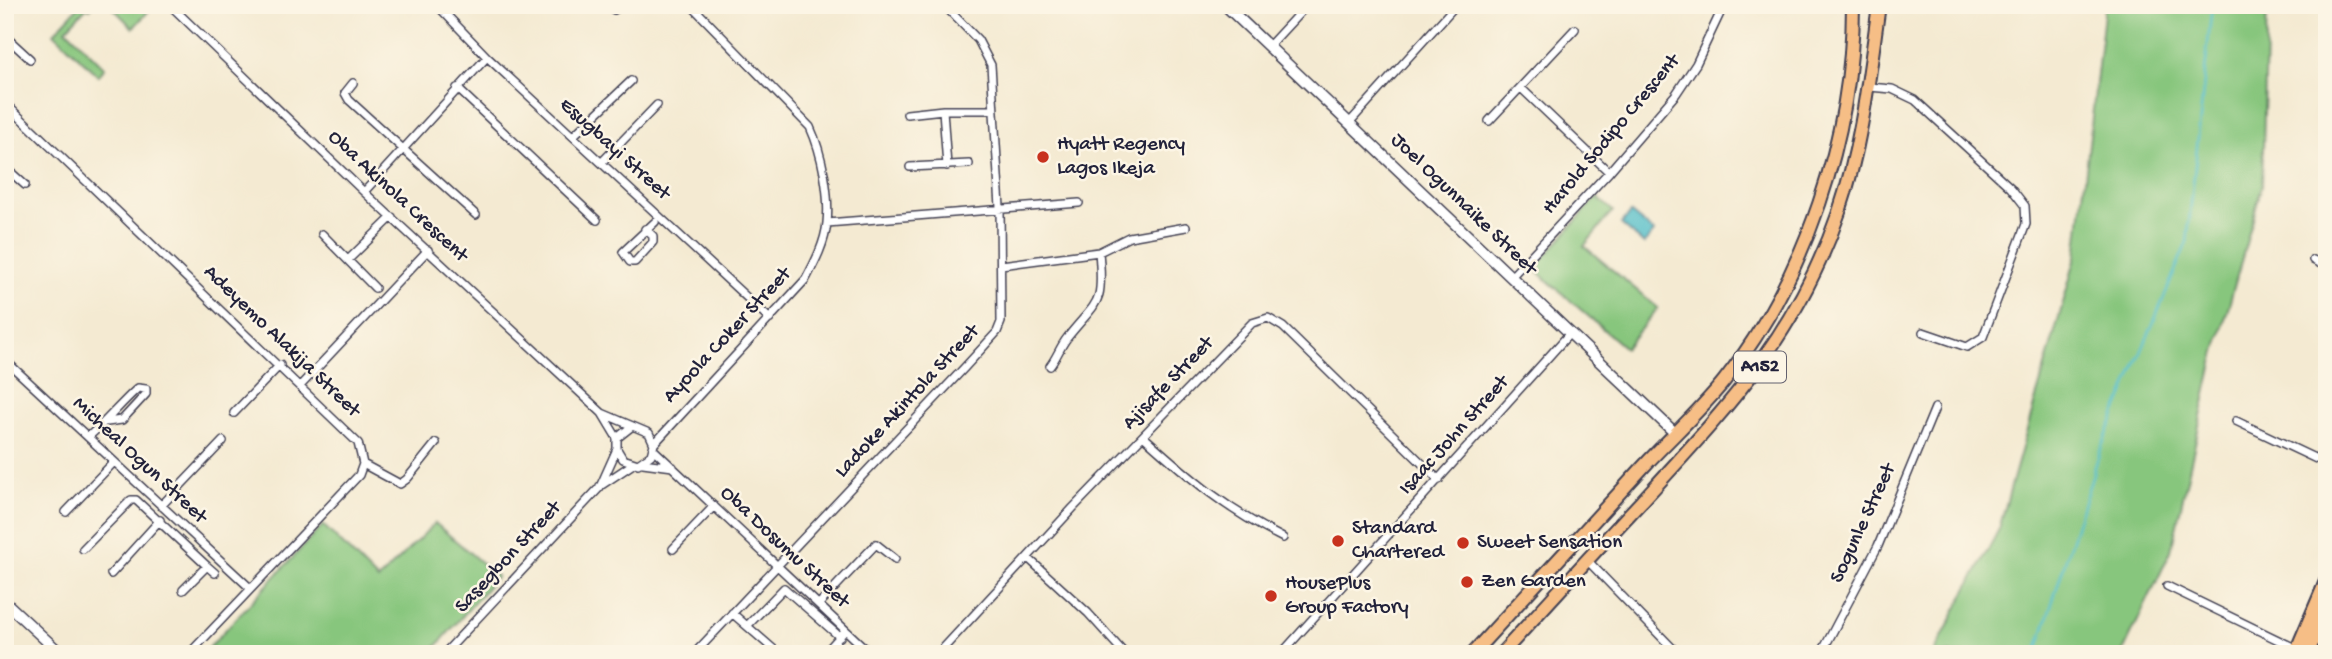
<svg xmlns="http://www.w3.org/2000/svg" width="2332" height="659" viewBox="0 0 2332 659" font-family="'Gochi Hand',sans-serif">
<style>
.green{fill:#87c67d;stroke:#54745c;stroke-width:2}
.water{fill:#50bdc9;stroke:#397082;stroke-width:2}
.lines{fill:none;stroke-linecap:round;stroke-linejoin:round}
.stream{stroke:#50bdc9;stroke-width:2.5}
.minor-casing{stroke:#424052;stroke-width:10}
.tertiary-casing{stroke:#424052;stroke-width:13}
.primary-casing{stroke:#424052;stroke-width:16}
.minor{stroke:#fff;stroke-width:7}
.tertiary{stroke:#fff;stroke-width:10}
.primary{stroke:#f6be86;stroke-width:12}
.poi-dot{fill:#c8321e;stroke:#fcf5e5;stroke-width:2.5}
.labels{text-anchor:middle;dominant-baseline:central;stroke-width:5;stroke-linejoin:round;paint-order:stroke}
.shield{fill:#fcf5e5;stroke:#63616e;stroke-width:2}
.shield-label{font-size:19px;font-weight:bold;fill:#22223b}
.street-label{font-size:21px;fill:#22223b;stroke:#fcf5e5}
.poi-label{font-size:21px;fill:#22223b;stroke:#fcf5e5;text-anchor:start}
</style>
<rect width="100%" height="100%" fill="#fcf5e5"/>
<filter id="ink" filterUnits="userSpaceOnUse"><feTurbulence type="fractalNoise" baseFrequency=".0143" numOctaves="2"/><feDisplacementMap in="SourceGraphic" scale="14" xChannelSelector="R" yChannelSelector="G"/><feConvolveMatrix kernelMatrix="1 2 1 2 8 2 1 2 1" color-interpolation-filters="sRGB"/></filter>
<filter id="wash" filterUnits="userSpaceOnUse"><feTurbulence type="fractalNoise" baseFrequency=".00686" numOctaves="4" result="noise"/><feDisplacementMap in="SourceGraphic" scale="28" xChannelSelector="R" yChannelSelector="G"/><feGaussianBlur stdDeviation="1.57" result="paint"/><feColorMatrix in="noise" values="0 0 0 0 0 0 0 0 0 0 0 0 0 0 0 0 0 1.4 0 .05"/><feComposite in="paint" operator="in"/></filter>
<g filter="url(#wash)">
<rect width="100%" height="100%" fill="#f4ead2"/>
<path class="green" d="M80 5H93L90 9 87 7 66 29 105 68 98 76 54 33Z
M110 5H141L148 12 133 28Z
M2105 5H2267L2262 186 2213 363 2171 551 2122 654H1933L1999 529 2076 257Z
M1597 197 1613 211 1584 246 1658 308 1625 348 1534 269Z
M435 523 497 576 430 654H203L323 525 378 580Z"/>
<path class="water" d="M1631 213 1654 232 1644 244 1621 224Z"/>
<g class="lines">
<path class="stream" d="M2036 654 2100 451 2187 242 2212 5"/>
</g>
</g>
<g filter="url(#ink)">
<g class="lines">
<defs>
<path id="minor" d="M170 5 364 192 602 413 617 438
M437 5 487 57 770 319
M605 5 614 10 624 5
M2322 5 2327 31
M5 36 30 59
M1268 47 1307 5
M353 83 345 93 349 100 476 215
M1869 87 1892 89 1915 100 2011 188 2025 206 2026 224 1983 337 1967 347 1923 332
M457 88 597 220
M1521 88 1609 172
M5 103 358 443 363 464 359 475 189 654
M943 110 947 166
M907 114 943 110H993
M1489 121 1575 29
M1349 123 1456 5
M573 136 631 81
M602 162 657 105
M5 167 25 185
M910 167 969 164
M364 192 487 57
M827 223 1079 203
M645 229 653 236V242L635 262H630L623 252 655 222
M322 234 375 288
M348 260 392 217
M2313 260 2327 267
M1001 265 1099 252 1129 237 1186 227
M1511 277 1609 172 1676 94 1696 64 1724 5
M5 360 249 587
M1050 366C1057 357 1060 347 1067 338 1098 299 1104 307 1099 252
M301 385 428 250
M234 413 280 365
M602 413 649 433 654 444 651 455 638 464 623 459 617 449V438L631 427
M2236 421 2327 464
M1143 436C1192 480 1224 508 1283 538
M88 437C106 422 120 404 138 388L146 389V394L122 420 107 422
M654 444 806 279C815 262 825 243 827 223 830 194 822 153 810 127L691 5
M653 449 871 654
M643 463 673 467
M363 464 400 484 407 479 436 443
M600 486 633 464
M161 506 223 441
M66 512 114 462
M83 549 131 500H136L207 566 183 590
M673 549 714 506
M1028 558 1088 613 1125 654
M1587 560 1678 654
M207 566 215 573
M111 574 160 520
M2167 586 2297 649
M820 603 876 544 895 559
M732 613 779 654
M748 625 784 588 840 637
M444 654 600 487 617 449
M694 654 965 367 997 332 1001 322 1000 207 991 65 978 40 944 5
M824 654 842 634
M938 654 1073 508 1252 323 1268 318 1283 327 1439 480
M1281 654 1570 333
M1821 654 1878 546 1935 408"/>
<path id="tertiary" d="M1225 5 1675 433
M5 602 61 654"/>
<path id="primary" d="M1472 654C1529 591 1587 529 1644 466 1670 438 1700 411 1724 381 1806 277 1853 137 1853 5
M1501 654C1548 603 1594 552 1641 502 1726 409 1797 335 1839 212 1862 144 1869 76 1879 5
M2295 654 2327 579
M2307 654 2327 610"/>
</defs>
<use href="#minor" class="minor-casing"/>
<use href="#tertiary" class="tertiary-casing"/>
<use href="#primary" class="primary-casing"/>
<use href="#minor" class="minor"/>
<use href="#tertiary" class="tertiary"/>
<use href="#primary" class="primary"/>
</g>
</g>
<g class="poi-dot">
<circle cx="1043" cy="157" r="7"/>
<circle cx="1338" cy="541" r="7"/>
<circle cx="1463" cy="543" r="7"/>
<circle cx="1467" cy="582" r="7"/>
<circle cx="1271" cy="596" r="7"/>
</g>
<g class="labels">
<rect class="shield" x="1734" y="351.5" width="52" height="31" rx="5"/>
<g class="shield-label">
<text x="1760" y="367">A152</text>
</g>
<g class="street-label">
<text transform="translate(1612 135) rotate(-50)">Harold Sodipo Crescent</text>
<text transform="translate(614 150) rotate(42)">Esugbayi Street</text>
<text transform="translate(397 197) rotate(43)">Oba Akinola Crescent</text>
<text transform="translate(1463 205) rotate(44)">Joel Ogunnaike Street</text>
<text transform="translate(728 336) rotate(-47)">Ayoola Coker Street</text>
<text transform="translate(281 342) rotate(44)">Adeyemo Alakija Street</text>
<text transform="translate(1169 384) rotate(-46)">Ajisafe Street</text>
<text transform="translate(908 402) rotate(-47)">Ladoke Akintola Street</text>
<text transform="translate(1455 436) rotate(-48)">Isaac John Street</text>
<text transform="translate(139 461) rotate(43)">Micheal Ogun Street</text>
<text transform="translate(1864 524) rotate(-65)">Sogunle Street</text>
<text transform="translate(784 548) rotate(43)">Oba Dosumu Street</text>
<text transform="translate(509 558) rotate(-47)">Sasegbon Street</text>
</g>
<g class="poi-label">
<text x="1057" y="145">Hyatt Regency<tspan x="1057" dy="24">Lagos Ikeja</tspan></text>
<text x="1352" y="529">Standard<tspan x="1352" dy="24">Chartered</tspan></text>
<text x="1477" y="543">Sweet Sensation</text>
<text x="1481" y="582">Zen Garden</text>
<text x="1285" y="584">HousePlus<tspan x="1285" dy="24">Group Factory</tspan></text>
</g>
</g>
<rect width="2332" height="659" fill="none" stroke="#fcf5e5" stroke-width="28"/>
</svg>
